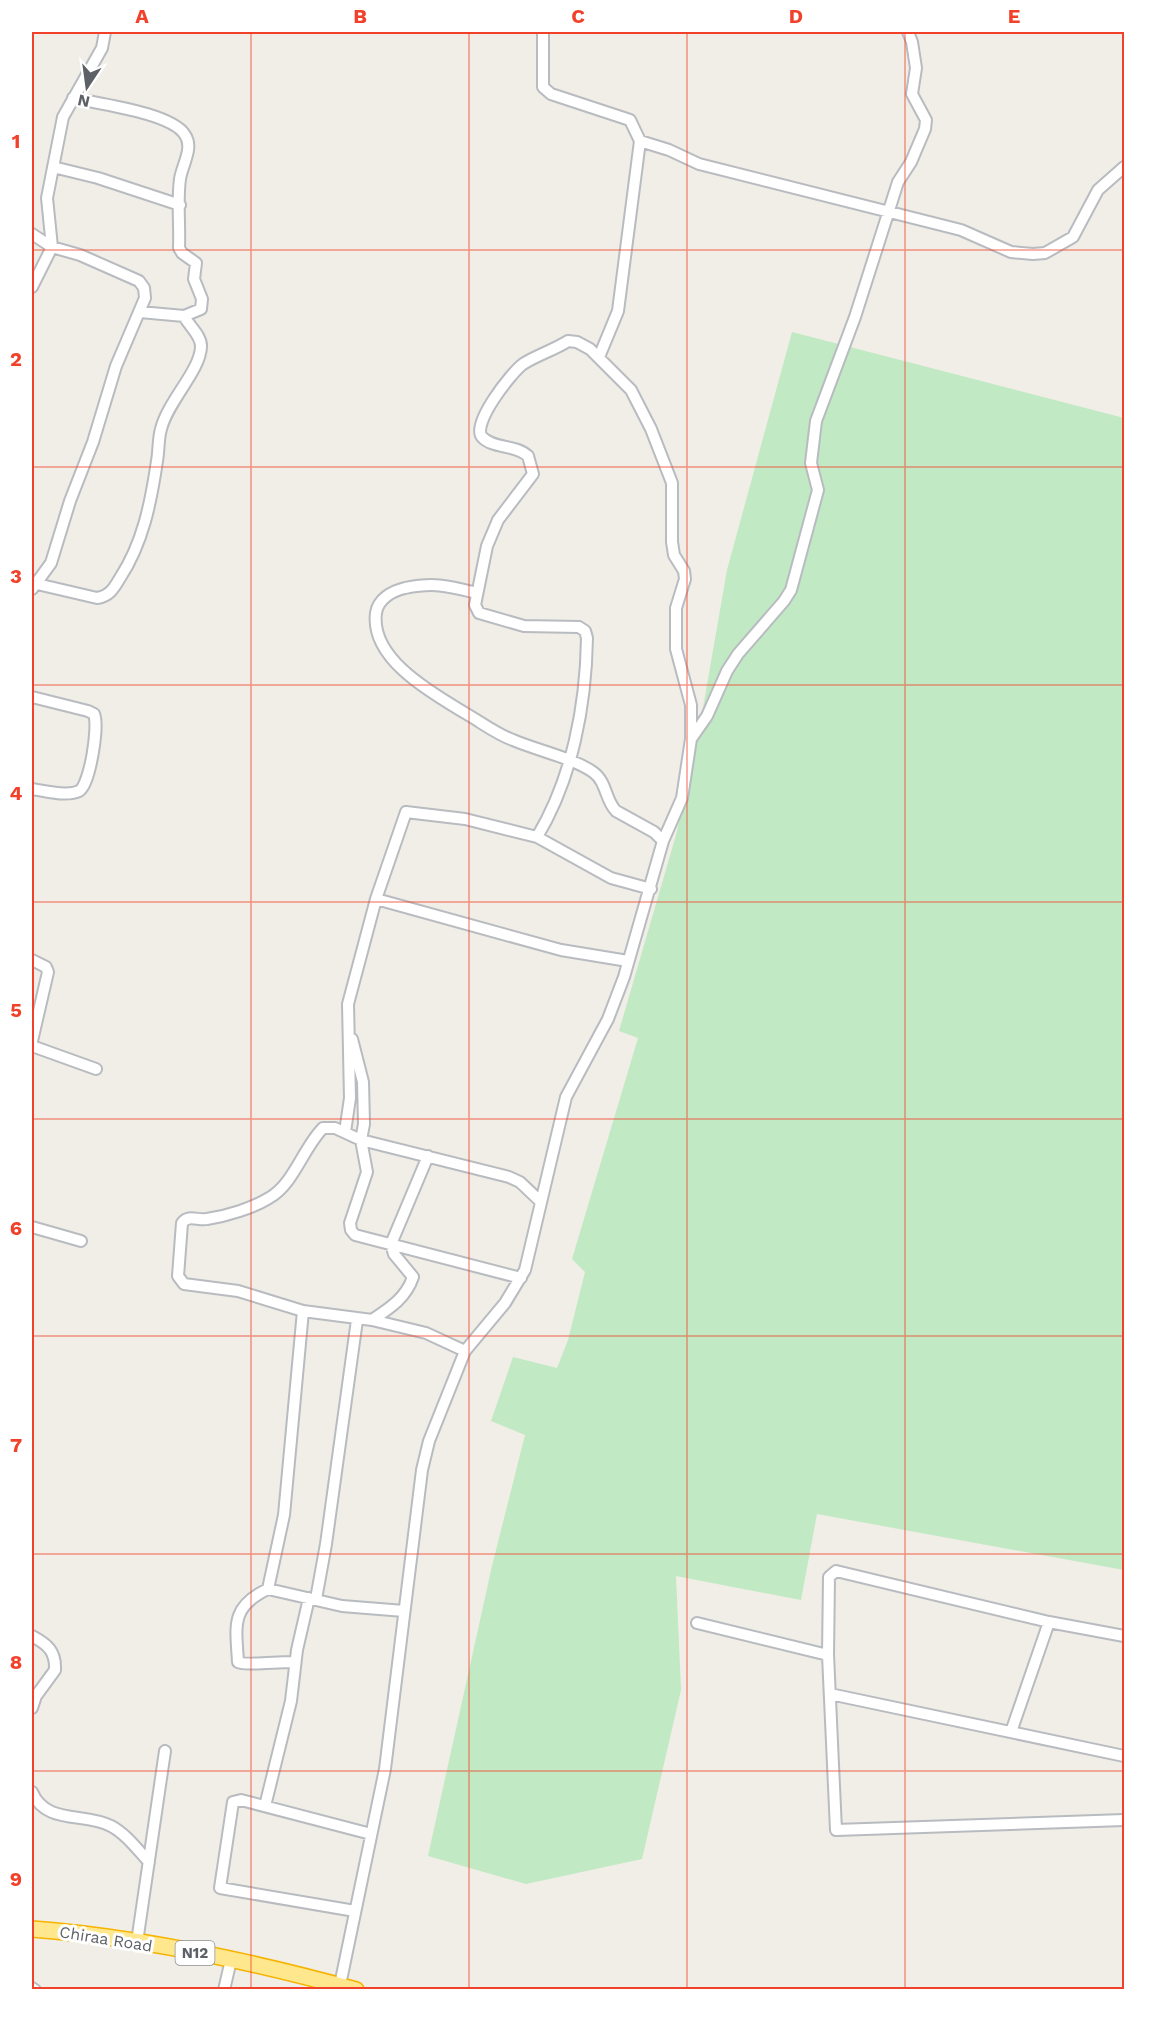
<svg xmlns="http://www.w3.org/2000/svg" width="1156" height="2021" viewBox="0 0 1156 2021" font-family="'Work Sans',sans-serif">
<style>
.green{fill:#c1e9c3}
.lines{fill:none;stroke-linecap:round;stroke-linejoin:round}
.minor-casing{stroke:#b8bbc0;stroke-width:14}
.highway-casing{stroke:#f6b300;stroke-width:18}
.minor{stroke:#fff;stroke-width:10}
.highway{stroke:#ffe78e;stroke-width:15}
.grid{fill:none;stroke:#f2412a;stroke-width:1.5;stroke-opacity:0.55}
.labels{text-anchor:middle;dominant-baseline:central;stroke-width:6;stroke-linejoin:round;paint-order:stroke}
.shield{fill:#fff;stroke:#8e9095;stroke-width:1.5}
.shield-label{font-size:15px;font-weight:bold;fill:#5d6167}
.street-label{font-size:16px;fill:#5d6167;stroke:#fff}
.neatline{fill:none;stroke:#f2412a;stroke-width:2}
.grid-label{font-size:20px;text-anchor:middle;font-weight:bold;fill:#f2412a}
</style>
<rect width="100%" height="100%" fill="#f0eee6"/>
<path class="green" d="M792 332 1124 418V1570L817 1514 801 1600 676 1576 681 1690 642 1859 526 1884 428 1856 492 1566 525 1435 491 1421 513 1357 557 1368 568 1340 585 1272 572 1259 638 1038 619 1031 676 835 695 754 727 570Z"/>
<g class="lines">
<defs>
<path id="minor" d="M543 32V87L551 94 630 120 640 141 618 311 599 357
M73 98C99 104 172 113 185 135 194 148 182 165 180 179 177 201 180 225 179 248L182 253 196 263 194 279 202 299 201 309 184 316 140 312
M640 141 669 150 699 164 961 230 1011 252 1033 254 1045 253 1073 237 1098 190 1124 167
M53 167 98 178 180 205
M32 234 52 247 80 255 139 281 144 288 145 298 116 366 93 442 70 501 51 563 32 589
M32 287 52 247 47 198 63 117 102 48 105 32
M37 584 97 598C110 596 114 588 120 578 143 543 151 502 157 461 159 450 158 439 161 429 168 401 200 371 201 347 202 336 189 326 184 316
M477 593C448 586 435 582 405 588 392 591 378 599 376 613 370 659 432 693 465 713 481 722 496 734 513 740 536 750 573 758 593 772 607 782 605 800 616 811L654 832 663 841
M32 697 88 711 94 714C99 726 90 785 79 791 67 797 44 791 32 789
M537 837C572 779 586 706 587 638L585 631 579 627 524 626 479 613 475 605 487 546 498 520 533 474 528 456C515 444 493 449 482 437 471 424 511 373 523 364 537 355 554 350 568 341L577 342 590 349 631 390 651 429 672 483V542L674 555 684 571 685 579 676 608V649L691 705V739
M376 899 561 950 628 961
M32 960 46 967 48 972 32 1041
M352 1039 363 1082 364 1124 361 1140 367 1172 350 1223 351 1230 355 1235 521 1278
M32 1046 96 1069
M345 1132 350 1098 348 1004 376 899 406 812 465 819 537 837 611 878 651 889
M32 1227 81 1241
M372 1320C390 1308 406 1298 413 1277L394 1254 391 1244 428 1156
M465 1351 426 1333 372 1320 303 1311 238 1291 184 1284 178 1276 182 1223C189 1214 198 1221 207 1219 227 1216 253 1208 269 1198 294 1184 303 1148 323 1128H335L361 1140 509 1177 520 1182 540 1201
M268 1589 284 1515 303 1311
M316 1599 326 1544 357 1320
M697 1623 828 1655
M32 1636C47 1644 56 1651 55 1670L36 1696 32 1708
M1124 1636 1049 1622 836 1571 829 1577 828 1655 836 1830 1124 1820
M295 1662C283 1661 244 1666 238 1662 236 1626 230 1607 268 1589L342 1606 404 1611
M830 1694 1124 1756
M1011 1732 1049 1622
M32 1792C46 1825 84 1812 111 1826 126 1834 137 1849 149 1862
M265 1806 291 1701 297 1650 309 1598
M355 1911 220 1888 233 1802 241 1800 371 1834
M137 1942 165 1751
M340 1985 385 1769 422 1470 429 1441 465 1351 505 1303 525 1270 566 1097 608 1019 624 977 663 841 682 798 691 739 707 716 727 671 738 654 784 601 791 590 818 490 811 463 816 421 855 317 898 182 911 162 925 129 926 120 912 94 916 68 912 42 908 32
M32 1988 35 1990
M224 1990 231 1960"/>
<path id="highway" d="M32 1929C140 1937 250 1961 356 1990"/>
</defs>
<use href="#minor" class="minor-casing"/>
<use href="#highway" class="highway-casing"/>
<use href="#minor" class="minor"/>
<use href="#highway" class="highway"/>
</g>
<path class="grid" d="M251 32V1990M469 32V1990M687 32V1990M905 32V1990M32 250H1124M32 467H1124M32 685H1124M32 902H1124M32 1119H1124M32 1336H1124M32 1554H1124M32 1771H1124"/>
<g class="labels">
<rect class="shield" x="175.5" y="1941" width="39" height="24" rx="4.5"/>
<g class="shield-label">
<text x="195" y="1953">N12</text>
</g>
<g class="street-label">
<text transform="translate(106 1939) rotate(9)">Chiraa Road</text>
</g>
</g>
<rect width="1156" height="2021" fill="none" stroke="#ffffff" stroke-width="66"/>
<g transform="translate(87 87) rotate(193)" stroke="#ffffff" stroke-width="4.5" paint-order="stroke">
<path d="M0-4.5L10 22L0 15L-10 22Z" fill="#5d6167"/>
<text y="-9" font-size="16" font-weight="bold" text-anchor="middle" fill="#5d6167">N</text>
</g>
<rect x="33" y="33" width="1090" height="1955" class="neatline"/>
<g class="grid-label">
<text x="142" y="23">A</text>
<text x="360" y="23">B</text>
<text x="578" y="23">C</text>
<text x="796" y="23">D</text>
<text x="1014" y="23">E</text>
<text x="16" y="148">1</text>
<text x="16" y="366">2</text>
<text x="16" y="583">3</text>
<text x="16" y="800">4</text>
<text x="16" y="1017">5</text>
<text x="16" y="1235">6</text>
<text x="16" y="1452">7</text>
<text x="16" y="1669">8</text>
<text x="16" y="1886">9</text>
</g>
</svg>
